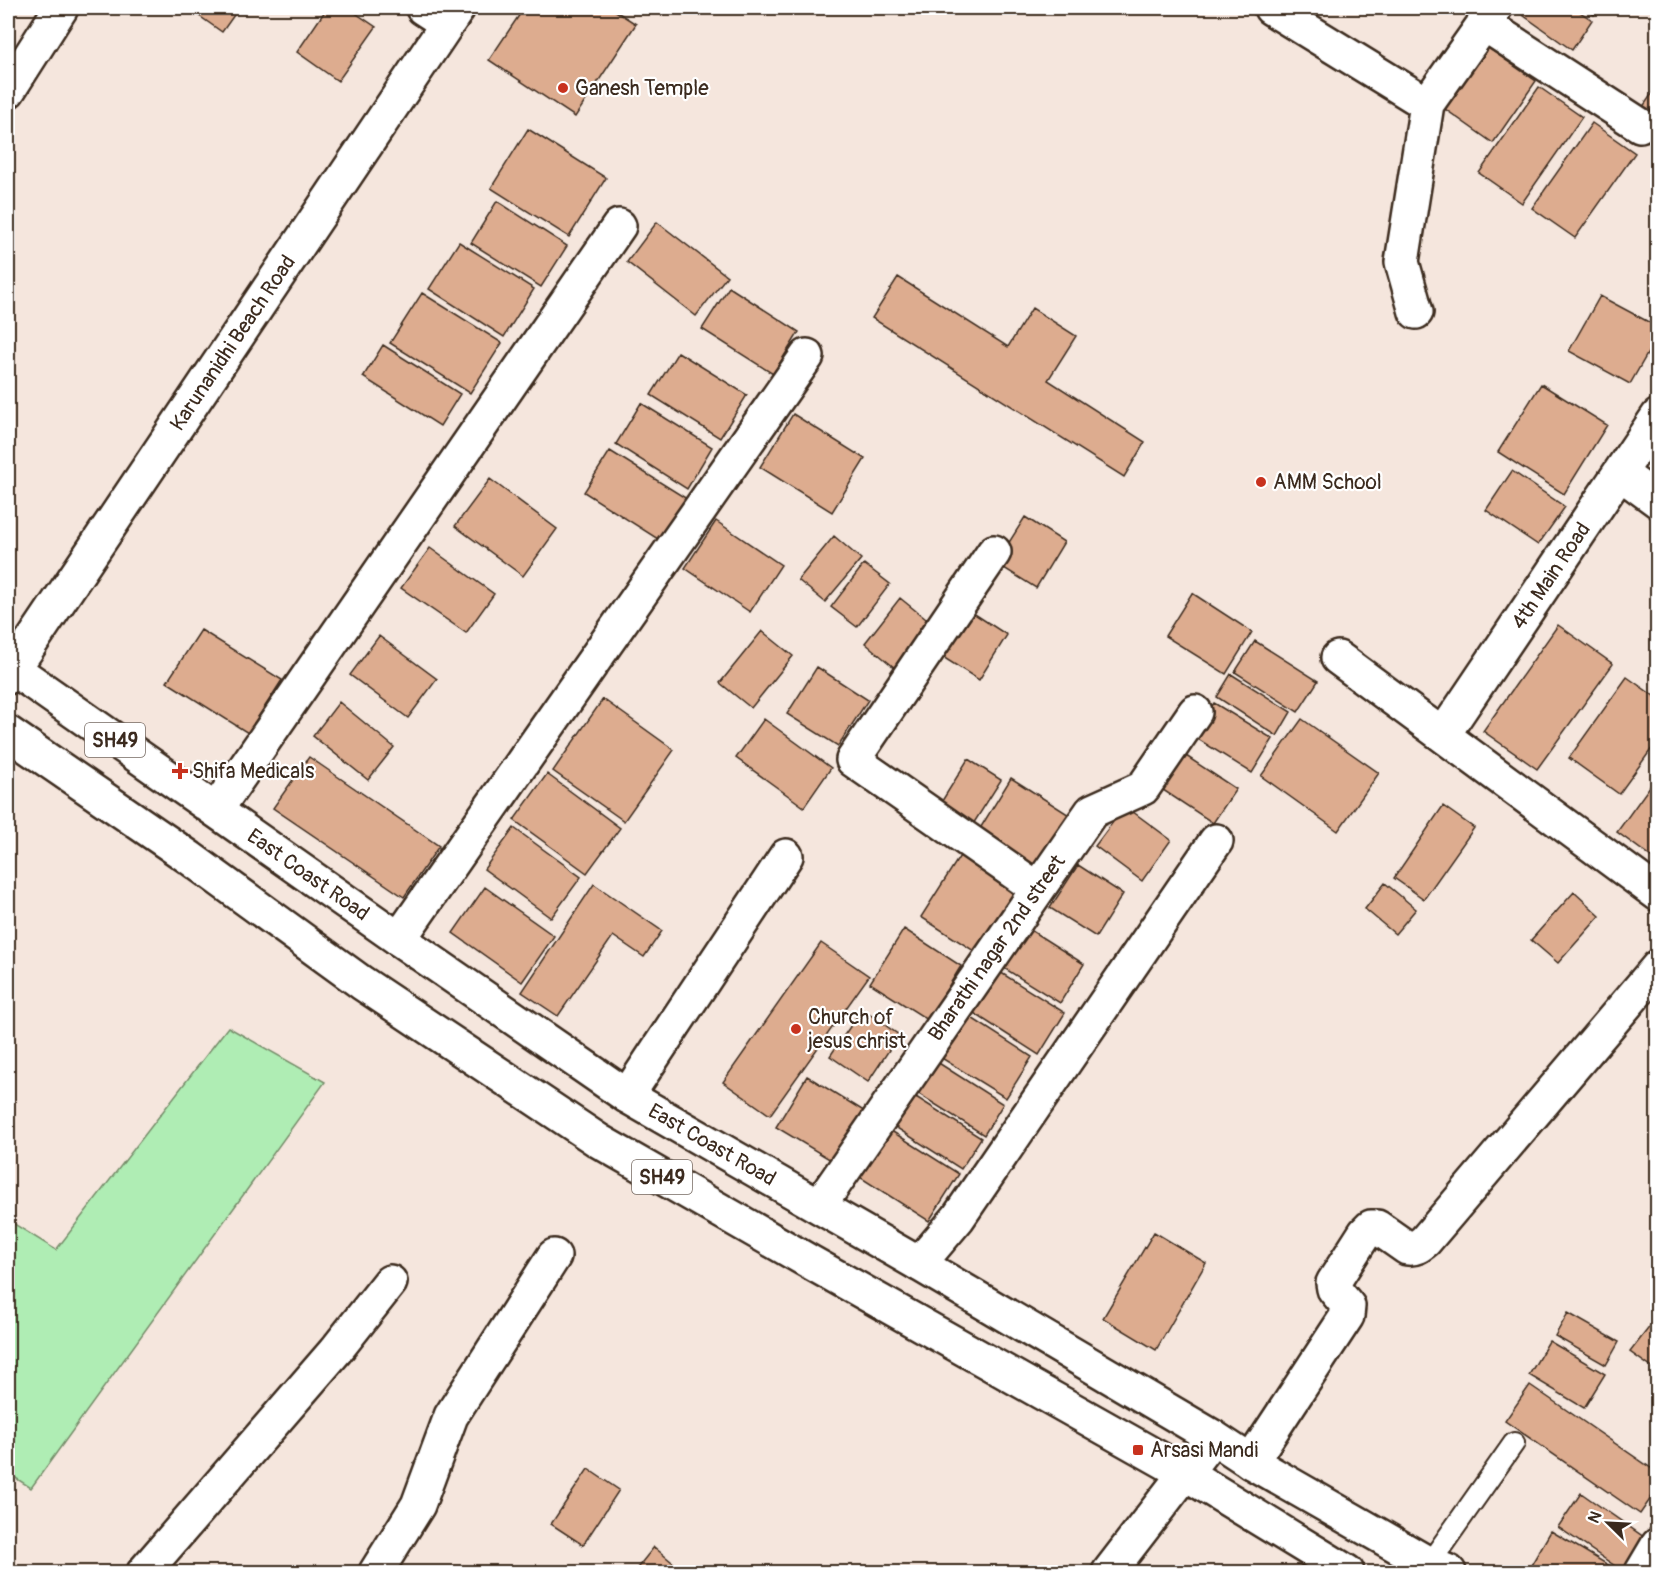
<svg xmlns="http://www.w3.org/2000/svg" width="1665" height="1580" viewBox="0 0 1665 1580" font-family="Pangolin,sans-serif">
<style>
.green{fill:#afedb4;stroke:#758c69;stroke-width:1.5}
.building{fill:#ddac8f;stroke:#3b2a1e;stroke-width:1.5}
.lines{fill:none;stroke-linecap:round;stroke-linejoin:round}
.lane-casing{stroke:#3b2a1e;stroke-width:24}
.street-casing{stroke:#3b2a1e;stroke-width:38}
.primary-casing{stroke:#3b2a1e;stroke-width:38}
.lane{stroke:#fff;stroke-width:20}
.street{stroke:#fff;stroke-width:33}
.primary{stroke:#fff;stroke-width:33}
.poi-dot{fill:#c8321e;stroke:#fff;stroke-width:2}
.labels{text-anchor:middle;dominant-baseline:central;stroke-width:4.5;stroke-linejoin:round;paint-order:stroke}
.shield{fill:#fff;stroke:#766a62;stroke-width:1.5}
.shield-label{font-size:20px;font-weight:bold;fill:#3b2a1e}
.poi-label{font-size:21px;fill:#3b2a1e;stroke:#fff;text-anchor:start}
.street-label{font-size:21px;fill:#3b2a1e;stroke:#fff}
</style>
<rect width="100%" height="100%" fill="#f5e6dd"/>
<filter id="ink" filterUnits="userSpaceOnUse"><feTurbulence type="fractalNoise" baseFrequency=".0167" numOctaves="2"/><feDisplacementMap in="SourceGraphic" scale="12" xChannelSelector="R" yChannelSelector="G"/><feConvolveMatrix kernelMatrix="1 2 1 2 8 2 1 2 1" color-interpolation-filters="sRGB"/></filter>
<g filter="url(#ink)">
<path class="green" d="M228 1027 325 1082 31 1488 8 1473V1220L56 1250Z"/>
<path class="building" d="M188 8H239L222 32Z
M327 8H348L376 27 338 81 297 52Z
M524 8H611L636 24 575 117 489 60Z
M1448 8H1463L1459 14Z
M1523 8H1574L1592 20 1572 50 1520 13Z
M1584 8H1600L1594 15Z
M1488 48 1536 81 1493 143 1445 109Z
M1658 85V120L1642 108Z
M1539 87 1582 117 1522 203 1479 173Z
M1592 123 1635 153 1575 238 1532 208Z
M528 129 606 178 569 237 491 188Z
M497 201 567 246 541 287 471 243Z
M1658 221V233L1652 229Z
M657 222 727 276 696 316 627 262Z
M459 242 534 289 504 337 429 289Z
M898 277 1008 347 1032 308 1076 336 1048 380 1145 442 1124 477 872 318Z
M729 287 799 332 773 374 702 329Z
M422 293 502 343 470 393 390 343Z
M1600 296 1658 327V335L1630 384 1569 351Z
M383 345 460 394 440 426 363 377Z
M678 352 747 395 720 438 651 395Z
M1541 384 1607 425 1564 494 1498 452Z
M641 403 712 447 687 489 616 444Z
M793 414 865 459 832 512 760 467Z
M610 451 687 499 661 541 584 492Z
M1512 471 1565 507 1538 545 1486 510Z
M490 479 557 529 523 576 455 526Z
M1025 517 1064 542 1036 588 996 563Z
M716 521 781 565 750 612 685 568Z
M834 536 861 559 825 602 798 580Z
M430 548 494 594 466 633 401 588Z
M864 564 890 584 857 627 831 607Z
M1192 593 1252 632 1226 674 1165 636Z
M900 598 931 623 895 668 865 643Z
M967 609 1007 635 979 680 938 654Z
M1558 625 1613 664 1537 769 1483 731Z
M201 630 282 680 248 733 167 682Z
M762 631 793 656 751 708 720 683Z
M379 636 437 679 408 718 350 675Z
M1255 641 1318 681 1298 712 1235 672Z
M817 667 868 700 838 746 787 714Z
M1231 674 1291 712 1277 736 1217 697Z
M1627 677 1658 699V740L1619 794 1569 758Z
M603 699 674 750 624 821 553 771Z
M339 702 394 747 368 780 313 736Z
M1214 703 1273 739 1252 773 1193 736Z
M764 719 831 768 804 807 736 758Z
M1302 719 1379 773 1338 831 1261 776Z
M1180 752 1236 789 1213 823 1157 786Z
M309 757 439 846 404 897 273 808Z
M968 759 1001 780 970 829 937 809Z
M547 774 620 828 587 873 514 820Z
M1658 775V862L1617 832Z
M1011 778 1074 818 1038 874 976 835Z
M1125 806 1171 840 1142 881 1095 846Z
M1443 806 1474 828 1424 899 1394 878Z
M514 828 581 877 551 918 484 869Z
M963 851 1020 887 977 953 921 917Z
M1078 865 1123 894 1096 937 1050 908Z
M1385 883 1416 909 1395 934 1365 909Z
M594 884 662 931 644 957 613 936 558 1016 522 992Z
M485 887 554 936 522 982 453 933Z
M1574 892 1600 916 1558 963 1531 940Z
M1024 926 1084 964 1060 1003 999 965Z
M904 929 961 966 928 1020 870 983Z
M821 943 869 976 770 1115 723 1082Z
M995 969 1065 1013 1039 1055 969 1010Z
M862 1009 899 1035 868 1082 830 1056Z
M967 1015 1032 1057 1006 1098 940 1057Z
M934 1060 1003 1104 984 1135 914 1091Z
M807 1076 867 1113 836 1163 776 1127Z
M908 1092 981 1138 961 1169 889 1123Z
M885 1127 959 1174 929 1221 855 1174Z
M1154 1232 1206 1263 1156 1350 1103 1318Z
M1568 1313 1619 1342 1606 1365 1555 1336Z
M1658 1316V1372L1630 1352Z
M1549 1341 1605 1374 1584 1408 1529 1375Z
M1530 1385 1658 1473V1488L1640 1514 1505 1421Z
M588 1469 619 1490 583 1545 551 1524Z
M1581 1493 1651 1542 1630 1572H1624L1558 1527Z
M1551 1531 1620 1572H1539L1530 1567Z
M654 1547 684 1572H634Z"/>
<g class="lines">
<defs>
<path id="lane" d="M1429 1564 1514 1443"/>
<path id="street" d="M423 8 446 23
M1271 8 1427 104
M1484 24 1640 125
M8 91 61 8
M1416 312 1402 262 1427 104 1495 8
M1620 473 1658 501
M994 552 853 760 1038 889
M1338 658 1658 894
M8 677 458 8
M1443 735 1658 416
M216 810 619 226
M399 939 807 356
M627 1096 786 856
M819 1206 1092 811 1143 788 1195 712
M919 1264 958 1218 1216 841
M1251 1462 1347 1316 1348 1306 1334 1289 1333 1283 1365 1233 1371 1227H1377L1407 1248C1415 1249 1419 1246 1425 1241L1658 967
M144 1572 337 1349 390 1282
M376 1572 418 1505 451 1416 554 1256
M1109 1572 1213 1437
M1642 1572 1658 1545"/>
<path id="primary" d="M8 665 399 939 627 1096 919 1264 1213 1437 1251 1462 1429 1564 1449 1572
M8 733 190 858 362 983 599 1141 810 1262 1185 1473 1347 1572"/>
</defs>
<use href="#lane" class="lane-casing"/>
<use href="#street" class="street-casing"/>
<use href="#primary" class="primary-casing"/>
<use href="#lane" class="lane"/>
<use href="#street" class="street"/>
<use href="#primary" class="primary"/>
</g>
</g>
<g class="poi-dot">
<circle cx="563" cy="88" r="6"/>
<circle cx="1261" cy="482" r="6"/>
<path d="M177 762h6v6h6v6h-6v6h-6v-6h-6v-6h6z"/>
<circle cx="796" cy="1029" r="6"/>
<rect x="1132" y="1444" width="12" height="12" rx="3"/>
</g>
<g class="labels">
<g class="shield">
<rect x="85" y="723" width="60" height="34" rx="4.5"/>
<rect x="632" y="1160" width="60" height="34" rx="4.5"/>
</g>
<g class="shield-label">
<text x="115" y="740">SH49</text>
<text x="662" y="1177">SH49</text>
</g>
<g class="poi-label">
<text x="575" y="88">Ganesh Temple</text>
<text x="1273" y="482">AMM School</text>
<text x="192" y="771">Shifa Medicals</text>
<text x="808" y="1017">Church of<tspan x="808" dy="24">jesus christ</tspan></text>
<text x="1150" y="1450">Arsasi Mandi</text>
</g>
<g class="street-label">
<text transform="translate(233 343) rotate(-56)">Karunanidhi Beach Road</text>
<text transform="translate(1551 576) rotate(-56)">4th Main Road</text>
<text transform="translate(308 875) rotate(35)">East Coast Road</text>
<text transform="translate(997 948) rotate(-55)">Bharathi nagar 2nd street</text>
<text transform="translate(712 1145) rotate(30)">East Coast Road</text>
</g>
</g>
<rect width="1665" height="1580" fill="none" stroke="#fff" stroke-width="30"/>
<rect x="15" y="15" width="1635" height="1550" fill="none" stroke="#3b2a1e" stroke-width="2" filter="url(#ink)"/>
<g transform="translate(1608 1523) rotate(294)" stroke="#ffffff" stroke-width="4.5" paint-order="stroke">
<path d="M0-4.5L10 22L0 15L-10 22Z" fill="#3b2a1e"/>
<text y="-9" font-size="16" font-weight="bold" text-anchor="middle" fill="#3b2a1e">N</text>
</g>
</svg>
